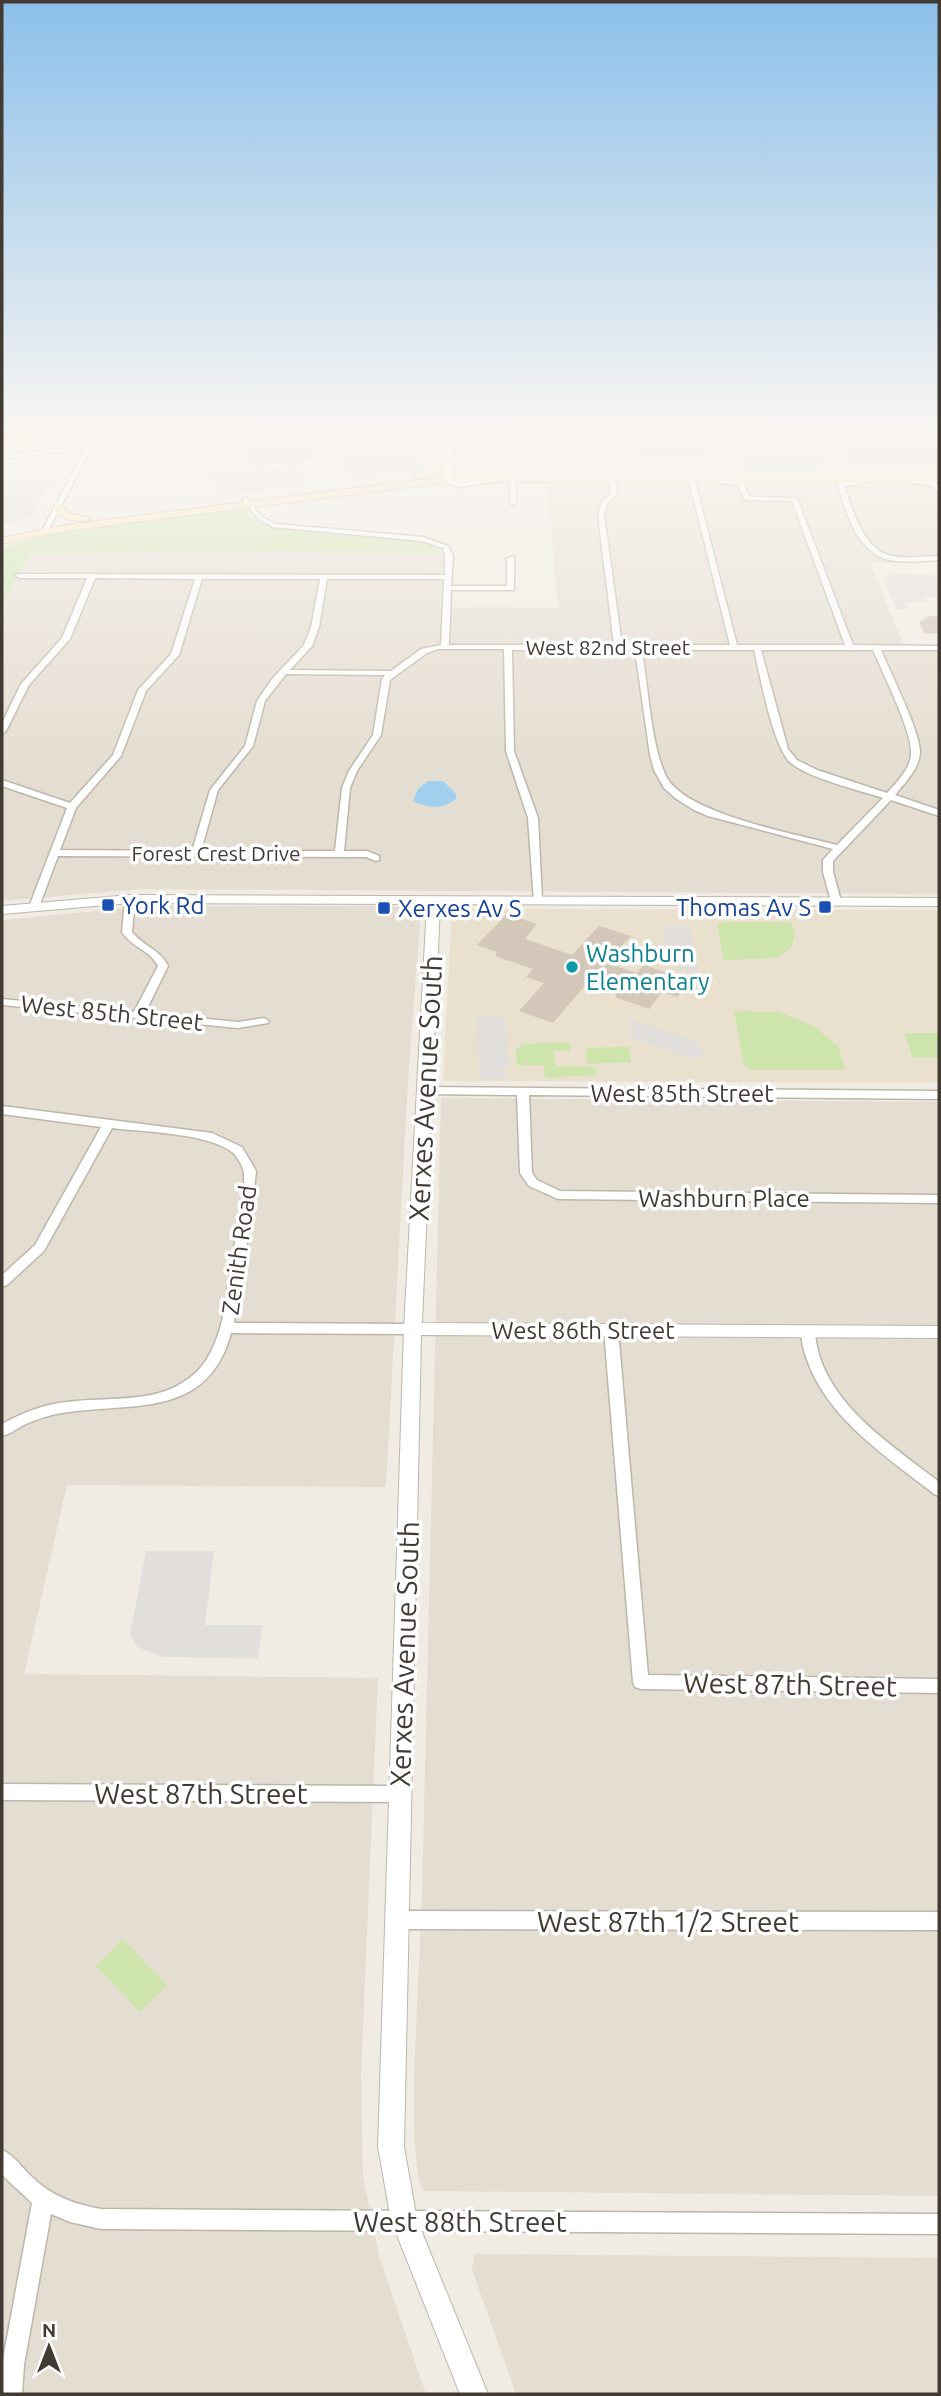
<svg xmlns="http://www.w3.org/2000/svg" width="941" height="2396" viewBox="0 0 941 2396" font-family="Ubuntu,sans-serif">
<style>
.residential{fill:#e4ddd1}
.commercial{fill:#f3e1cd}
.education{fill:#e9e0cd}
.green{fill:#cde4ac}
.parking{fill:#e1dedb}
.water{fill:#a0d0ed}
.building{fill:#d2c7b8}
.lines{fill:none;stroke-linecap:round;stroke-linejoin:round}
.minor-casing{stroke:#beb6a9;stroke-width:3}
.tertiary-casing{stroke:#beb6a9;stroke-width:2}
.secondary-casing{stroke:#cfbd94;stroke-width:2}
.motorway-casing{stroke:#d79536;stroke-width:2}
.minor{fill:#fff;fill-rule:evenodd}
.tertiary{fill:#fff;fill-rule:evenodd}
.secondary{fill:#fcebc1;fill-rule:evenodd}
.motorway{fill:#f8c166;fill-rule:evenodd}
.transit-dot{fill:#1a4fb4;stroke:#fff;stroke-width:2.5}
.culture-dot{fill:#0f9aa8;stroke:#fff;stroke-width:2.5}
.labels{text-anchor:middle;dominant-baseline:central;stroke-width:7;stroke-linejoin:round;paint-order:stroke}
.far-street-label{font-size:21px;fill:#423b33;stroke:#fff}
.transit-label{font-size:24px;fill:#164399;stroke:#fff;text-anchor:start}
.culture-label{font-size:24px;fill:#0d838f;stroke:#fff;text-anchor:start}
.street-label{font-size:24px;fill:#423b33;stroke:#fff}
.near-street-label{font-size:28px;fill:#423b33;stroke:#fff}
</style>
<rect width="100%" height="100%" fill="#f1ece3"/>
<path class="residential" d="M548 484H939V562L870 563 906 651H939V894L141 889 2 901V605L30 554 215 551 443 554 440 607 558 608Z
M150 906H407L421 909 408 1081 386 1487 67 1485 24 1674 378 1678 361 2074 363 2177 380 2259 426 2394H2V920Z
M441 1098 939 1102V2196L423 2191 418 2176 414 2131V2074L422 1895Z
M474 2254 939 2258V2394H516L472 2270Z"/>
<path class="commercial" d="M472 436H591L592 442H598V436H939V471L485 470 471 464 472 441H487L472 439Z"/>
<path class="education" d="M452 909 939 910V1083L443 1081Z"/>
<path class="green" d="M245 508 255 520 272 527 421 541 437 547 443 554 215 551 30 554 2 605V547L56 533Z
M722 922H791L795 934 791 948 776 958 724 960 717 925Z
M734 1011 779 1012 814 1026 838 1046 845 1070H753L744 1065Z
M905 1033H939V1057H912Z
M561 1042 570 1043V1050L553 1051 555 1066 592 1067 597 1070V1075L545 1078 544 1065H517L516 1050 522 1044Z
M629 1047 631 1062 587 1064 586 1048Z
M123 1939 167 1985 140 2012 96 1966Z"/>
<path class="parking" d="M323 436H374L377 439 400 437 426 470 353 479Z
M723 436H815L830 470 746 471 741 454H728Z
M298 465 309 485 220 496 208 473Z
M2 480 51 481 30 518 2 525Z
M889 574 939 575V597H925L926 601 905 603 908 609H897L883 578 890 577Z
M663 926H690L699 973 677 970 676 958H668Z
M476 1016 504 1018 509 1067 500 1068 510 1078 480 1079Z
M627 1018 697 1041 704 1055 690 1058 629 1037 633 1032Z
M146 1551H214L205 1625H262L258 1658 163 1657 137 1647 130 1635Z"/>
<path class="water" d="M428 781H443L456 794V799C442 810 429 808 413 801L418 789Z"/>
<path class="building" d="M654 439 700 440 707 459 640 458 637 445 650 444 649 441Z
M303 440 316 459 253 466 242 446Z
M884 441 920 442 923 449H939V473L932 464 871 467 869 463H847L838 442Z
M930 616H939V633L925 634 919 622Z
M507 914 537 924 525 939 572 955 599 926 631 936 606 963 637 973 644 965 685 979 683 982 687 984 677 997 662 992 649 1009 615 997 619 992 589 981 553 1023 519 1011 544 983 526 977 533 969 495 956 497 952 477 945Z"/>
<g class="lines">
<defs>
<path id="minor" d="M177 436H199L91 449 48 531 45 533 42 531 85 449 2 459V455Z
M446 478H450L451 481 460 483 496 479 499 481 460 487 446 483Z
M513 479 516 481V503L513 505 510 503V481Z
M692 479 695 481 737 645H845L792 501 745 500 738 485 718 483V481L720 480 743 482 750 497 797 498 853 645 939 646V650H881C890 672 921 733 920 753 919 769 904 784 895 795L939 810V816L891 800 833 861V872L841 901 839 903H833L831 901 823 872V860L833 849 708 816 694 810 675 798 664 788 654 770 650 755 635 650H512L514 751 538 818 542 900 537 903 534 902 528 818 506 751 504 649H438L427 653 390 680 381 735 357 771 350 788 344 851H367L379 856V860L376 861 366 857 58 856 39 907 34 910 29 907 67 808 2 786V780L70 803 113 755 138 690 171 654 195 579 95 578 70 639 29 685 6 731 2 734V723L21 684 62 638 87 578H20L16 576 17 574 445 575V556L443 548 422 541 273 527 258 519 242 499 245 497 262 517 277 524 423 537 448 546 453 556 451 586H507V558L514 556V590H451L449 645H614L598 515 601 503 611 493 610 481 613 479 616 481 617 494 607 504 604 515 622 645H730L689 481ZM202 579H320L311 627 304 645 272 679 257 701 245 746 210 790 192 851 60 850 76 808 121 756 146 691 179 655ZM327 579H444L441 645 421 649 391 671 290 670 312 646 319 627ZM642 650H754C760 675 773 748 791 763 806 777 861 791 883 798L837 845C797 834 684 814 666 776 651 745 648 686 642 650ZM761 650H873C883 674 911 729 911 752 912 767 897 782 887 793L817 770 797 760 788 749ZM286 674 385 675 382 679 373 735 349 771 342 788 335 851H201L218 790 253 746 265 701Z
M862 480 864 481V483L844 486C852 509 863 547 888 555 904 560 923 556 939 556V560C923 561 906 563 889 560 858 553 846 513 838 486V483L841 481Z
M912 480 935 482 939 487V493L931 485 910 483 909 482Z
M130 896 135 899 132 932C143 946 160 949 168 966L145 1013 238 1022 264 1018 269 1021 268 1023 238 1028 2 1005V999L134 1012 158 966C150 950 131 947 122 932L125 899Z
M425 1087 939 1091V1099L529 1095 532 1173 537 1180 560 1191 939 1195V1203L558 1199 529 1186 520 1173 517 1095 421 1094 419 1091Z
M2 1106 212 1133 242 1147 256 1171 251 1218 234 1323 413 1324 418 1326 420 1329 418 1332 413 1334 231 1333C208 1420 130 1402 62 1413 49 1415 37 1419 26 1424 18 1428 10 1434 2 1436V1424C22 1413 44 1404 67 1402 102 1397 152 1403 182 1383 192 1377 202 1368 208 1357 226 1327 227 1287 233 1254 237 1228 245 1201 244 1174 244 1168 237 1156 232 1152 207 1133 144 1132 112 1128L44 1251 7 1285 2 1287V1275L35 1245 101 1127 2 1114Z
M611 1325 616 1327 618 1330 648 1675 939 1679V1693L641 1689 635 1687 633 1682 604 1330 606 1327Z
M807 1326 812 1328 814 1331C816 1340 817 1349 820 1358 839 1413 896 1448 939 1482V1496L934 1494C886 1456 826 1418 806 1357 803 1349 802 1340 800 1331L802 1328Z
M2 1784 400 1786 406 1788 409 1794 406 1800 400 1802 2 1800Z
M396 1911 939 1912V1930L396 1929 390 1926 387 1920 390 1914Z
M2 2150C14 2155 21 2167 31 2176 51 2196 74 2204 101 2209L939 2214V2234L101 2229 70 2222 51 2214 24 2365 22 2394H2V2365L32 2203 2 2175Z"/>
<path id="tertiary" d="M446 436H454L452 479 448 482 444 479Z
M130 895 939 898V906L440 904 422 1323 939 1326V1338L421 1335 404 2147 417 2220 488 2394H460L391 2220 378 2147 404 1329 427 904 130 903 2 914V906Z"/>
<path id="secondary" d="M447 457 452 460 439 473 417 479 412 476 433 469Z
M448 476H939V482H448L66 531 2 544V538L66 525Z
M59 502 69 513 92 518C83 524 65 520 56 513L54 505Z"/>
<path id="motorway" d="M31 436H67L61 439 2 446V440Z"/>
</defs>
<use href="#minor" class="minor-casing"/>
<use href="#tertiary" class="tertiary-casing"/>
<use href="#secondary" class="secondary-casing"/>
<use href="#motorway" class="motorway-casing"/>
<use href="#minor" class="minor"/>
<use href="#tertiary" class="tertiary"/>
<use href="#secondary" class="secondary"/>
<use href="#motorway" class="motorway"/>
</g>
<linearGradient id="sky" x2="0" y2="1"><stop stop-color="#8bbfea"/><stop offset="0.56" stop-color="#f9f6f2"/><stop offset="1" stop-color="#f9f6f2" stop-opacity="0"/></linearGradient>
<rect width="941" height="772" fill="url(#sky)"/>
<g class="transit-dot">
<rect x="101" y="898" width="14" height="14" rx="3.5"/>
<rect x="818" y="900" width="14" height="14" rx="3.5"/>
<rect x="377" y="901" width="14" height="14" rx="3.5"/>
</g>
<circle class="culture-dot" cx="572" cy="967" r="7"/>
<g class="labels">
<g class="far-street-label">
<text x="608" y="647">West 82nd Street</text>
<text x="216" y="853">Forest Crest Drive</text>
</g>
<g class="transit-label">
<text x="122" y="905">York Rd</text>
<text x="811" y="907" text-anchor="end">Thomas Av S</text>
<text x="398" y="908">Xerxes Av S</text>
</g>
<g class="culture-label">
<text x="586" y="953">Washburn<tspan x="586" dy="28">Elementary</tspan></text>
</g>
<g class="street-label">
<text transform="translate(112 1013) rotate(6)">West 85th Street</text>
<text x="682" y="1093">West 85th Street</text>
<text x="724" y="1198">Washburn Place</text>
<text transform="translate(239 1250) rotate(-82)">Zenith Road</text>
<text x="583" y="1330">West 86th Street</text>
</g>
<g class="near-street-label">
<text transform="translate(425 1088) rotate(-87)">Xerxes Avenue South</text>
<text transform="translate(404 1654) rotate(-88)">Xerxes Avenue South</text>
<text transform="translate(790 1684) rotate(1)">West 87th Street</text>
<text x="201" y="1793">West 87th Street</text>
<text x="668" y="1921">West 87th 1/2 Street</text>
<text x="460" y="2221">West 88th Street</text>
</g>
</g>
<rect width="941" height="2396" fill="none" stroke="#423b33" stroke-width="7"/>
<g transform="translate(49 2347)" stroke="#ffffff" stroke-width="5" paint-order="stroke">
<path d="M0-5L12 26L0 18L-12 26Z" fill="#423b33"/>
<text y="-10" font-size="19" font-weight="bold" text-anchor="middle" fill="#423b33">N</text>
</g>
</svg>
